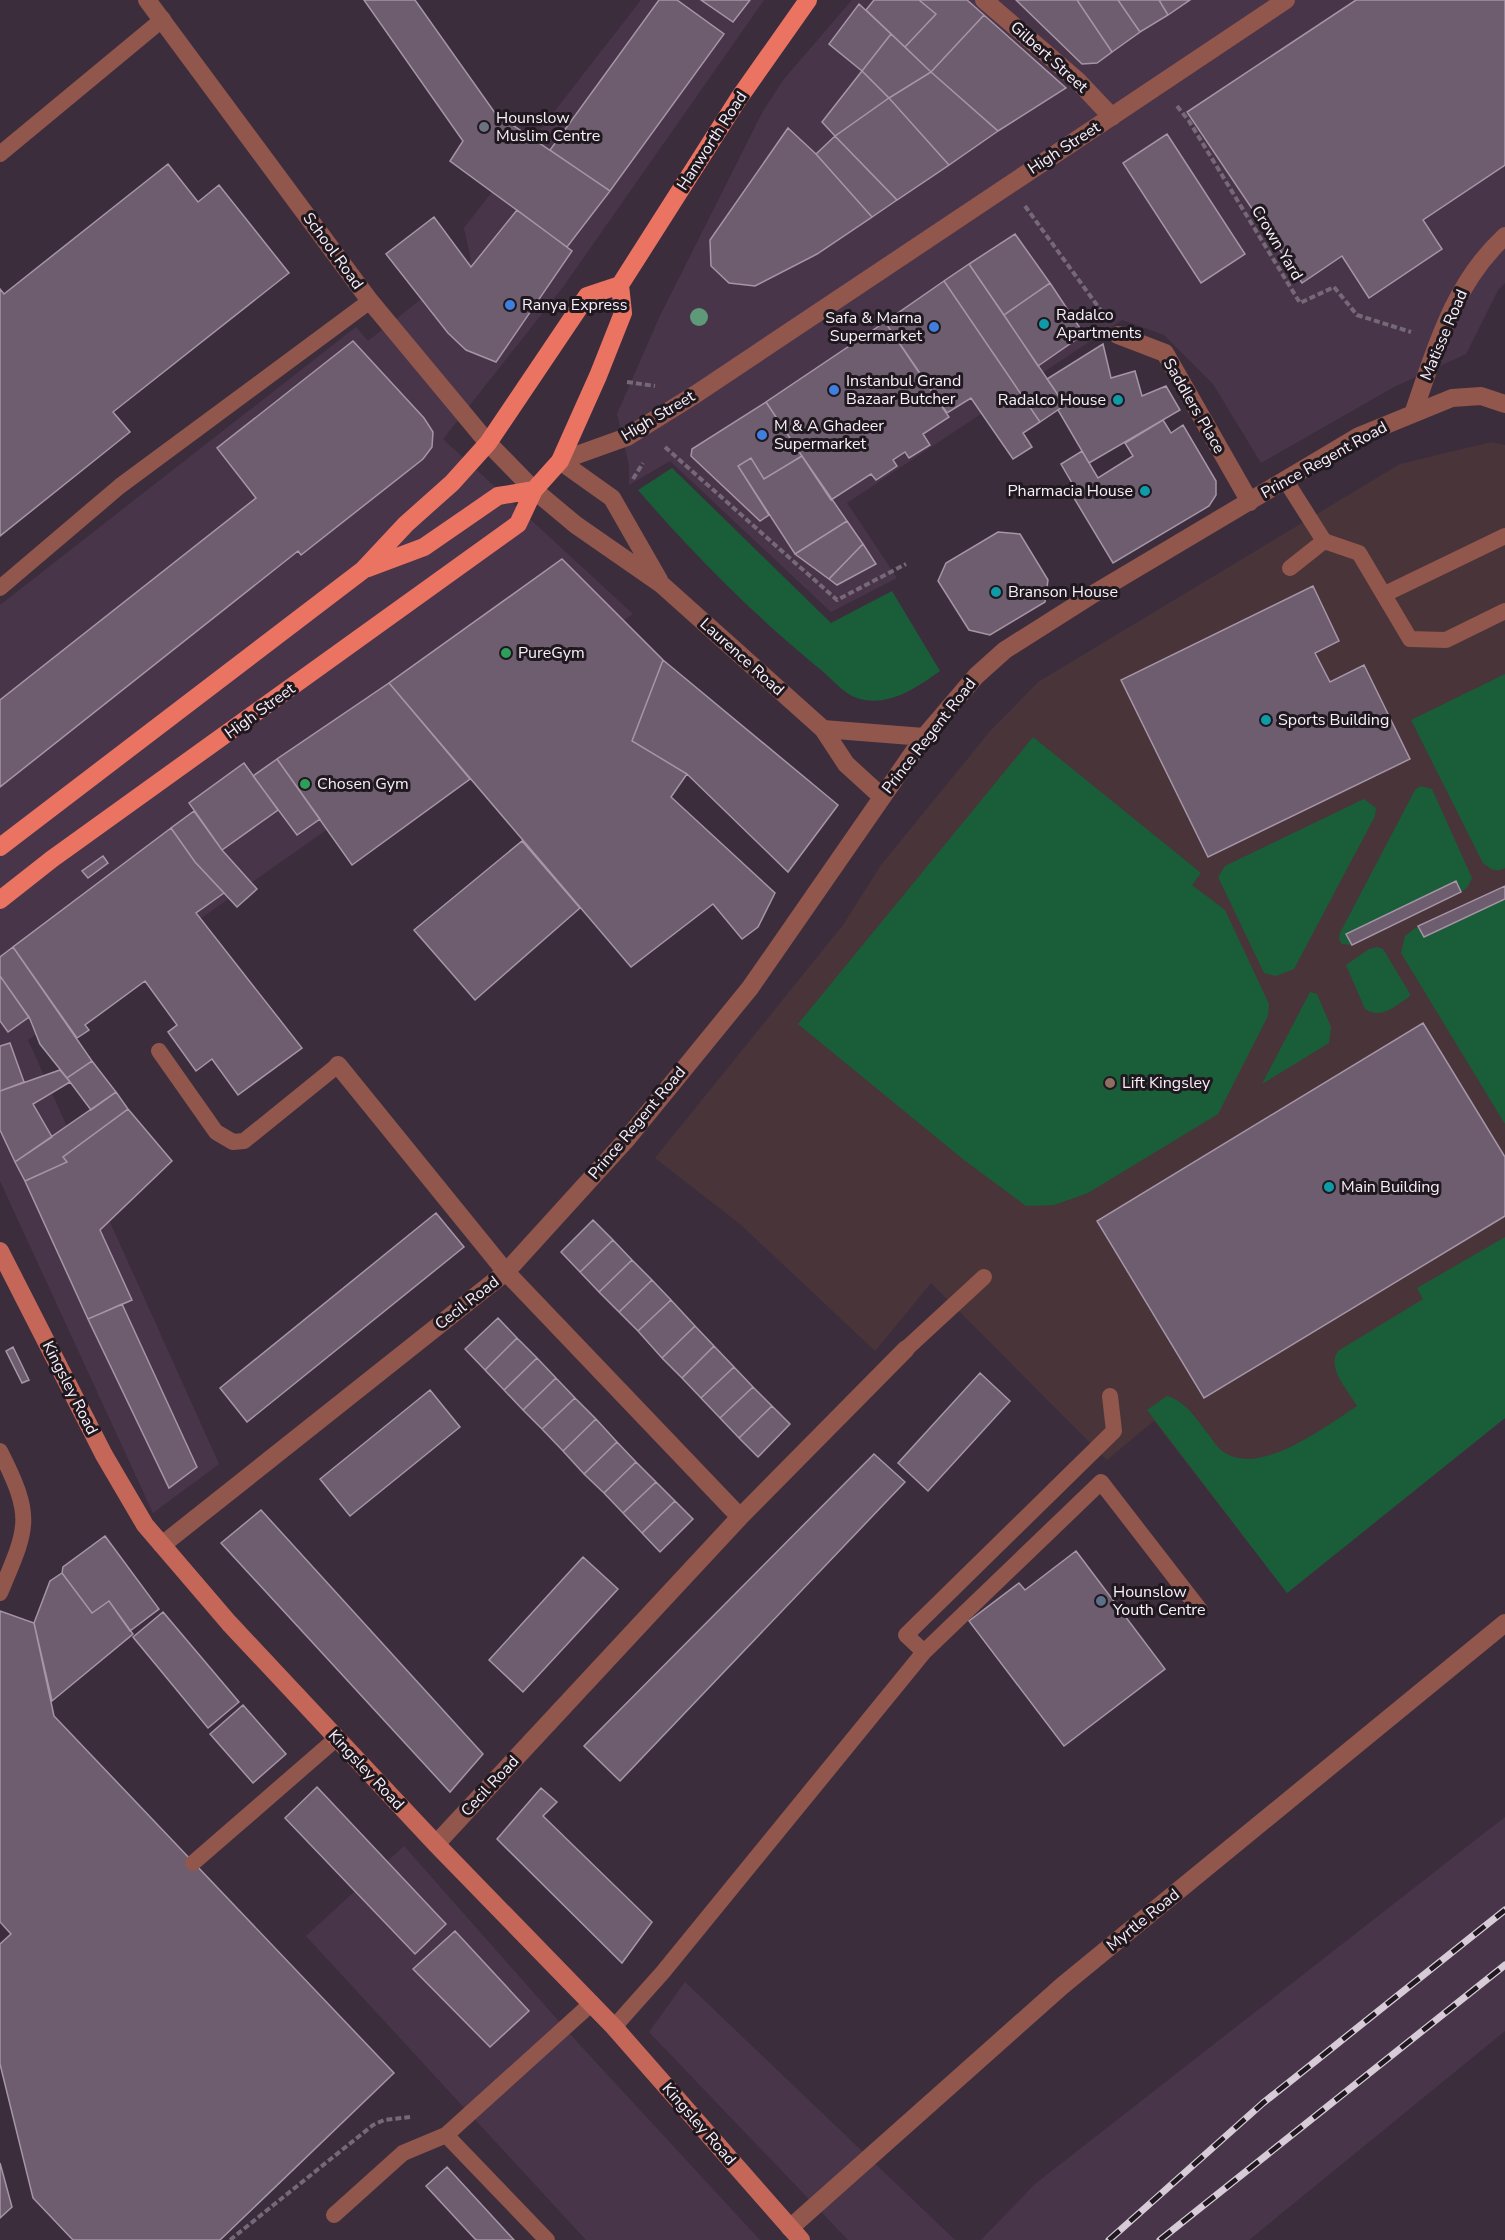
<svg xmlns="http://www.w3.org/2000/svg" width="1505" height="2240" viewBox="0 0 1505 2240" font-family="'Nunito Sans',sans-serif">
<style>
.built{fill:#49354a}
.education{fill:#483439}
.green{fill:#1a5e39}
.building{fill:#6e5d6f;stroke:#a694a7;stroke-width:1.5}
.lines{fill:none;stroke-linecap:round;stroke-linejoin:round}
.path{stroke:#766977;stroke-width:4;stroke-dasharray:6 3;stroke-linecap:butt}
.lane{stroke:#91564c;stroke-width:16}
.street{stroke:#91564c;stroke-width:18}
.secondary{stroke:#c46759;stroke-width:18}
.primary{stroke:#eb7362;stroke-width:18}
.rail-casing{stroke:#d6cbd6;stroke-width:7}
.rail{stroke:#1f181f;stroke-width:4.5;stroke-dasharray:14;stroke-linecap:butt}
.tree{fill:#5e9978}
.worship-dot{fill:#6b7280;stroke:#1f181f;stroke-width:2}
.shop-dot{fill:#3f7fe0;stroke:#1f181f;stroke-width:2}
.culture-dot{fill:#0f9aa8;stroke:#1f181f;stroke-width:2}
.leisure-dot{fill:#2e9e5b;stroke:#1f181f;stroke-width:2}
.education-dot{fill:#8d6e63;stroke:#1f181f;stroke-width:2}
.service-dot{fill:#5c6f8a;stroke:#1f181f;stroke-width:2}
.labels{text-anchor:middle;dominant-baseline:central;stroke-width:6;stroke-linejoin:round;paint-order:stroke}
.street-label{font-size:16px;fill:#f9eff9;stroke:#1f181f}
.poi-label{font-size:16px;fill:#f9eff9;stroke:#1f181f;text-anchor:start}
</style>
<rect width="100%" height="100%" fill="#3c2d3d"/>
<path class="built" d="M641 0H764L563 287 443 439 633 614 28 1040 219 1464 153 1513 0 1181V605L356 327 368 341 471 260 464 228Z
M852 0H1505V283L1498 290 1466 354 1394 387 1261 463 1213 384 1164 335 1122 320 847 503 897 578 831 612 670 461 629 485V465L617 414 659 318 763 111 784 79Z
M1505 1817V2031L1249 2240H981L1035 2184Z
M404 1846 579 2044 760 2240H586L306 1936Z
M685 1982 955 2240H848L649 2032Z"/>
<path class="education" d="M1491 442 1505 445V1418L1287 1593 1154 1421 1107 1460 931 1283 875 1351 741 1225 655 1158 843 925 881 865 991 730 1038 682 1400 464Z"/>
<path class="green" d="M672 468 831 623 892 591 940 671C916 688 888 708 857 698 844 694 831 678 821 670 755 616 694 555 638 490Z
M1505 674V868C1496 873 1490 869 1483 863L1411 720Z
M1033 737 1201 873 1192 885 1225 910 1269 1004 1268 1016 1218 1114 1088 1193 1054 1205 1026 1206 964 1160 798 1024Z
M1420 786 1432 789 1472 878 1467 888 1461 892 1455 881 1347 934 1352 945 1342 944 1339 939 1340 933 1415 790Z
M1364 799 1376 808 1375 816 1294 969 1276 976 1264 973 1218 877 1225 866Z
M1505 899V1124L1401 953 1405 936 1418 926 1425 937Z
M1377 947 1383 949 1410 994 1409 997C1395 1006 1381 1020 1365 1009L1346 965 1369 949Z
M1310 992 1317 994 1331 1027 1329 1043 1262 1084Z
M1505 1237V1418L1287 1593 1147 1410 1167 1396C1187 1402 1196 1419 1209 1435 1213 1440 1216 1446 1221 1450 1257 1480 1326 1426 1357 1406 1348 1390 1326 1368 1338 1351L1423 1299 1417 1288Z"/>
<path class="building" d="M364 0H415L495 113 610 191 567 247 450 161 463 141Z
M659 0H677L724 34 610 191 550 150Z
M701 0H750L733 22Z
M874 0H919L936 14 905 47 866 10Z
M919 0H967L984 15 931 72 905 47 936 14Z
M1016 0H1077L1112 52 1097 63 1082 64Z
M1077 0H1118L1140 32 1112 52Z
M1118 0H1159L1168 15 1140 32Z
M1159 0H1190L1168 15Z
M1356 0H1505V165L1423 220 1442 249 1369 298 1342 256 1302 283 1187 112Z
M859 4 891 34 862 71 829 44Z
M984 15 1066 88 998 131 931 72Z
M891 34 931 72 889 98 862 71Z
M862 71 889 98 835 136 822 122Z
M931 72 998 131 949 165 889 98Z
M889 98 949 165 897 200 835 136Z
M788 128 816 154 872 217 817 254 755 286 729 283 711 266 710 240Z
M1167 134 1245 254 1201 283 1123 163Z
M835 136 897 200 872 217 816 154Z
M168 164 198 202 219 185 289 273 113 412 130 432 0 536V289L4 294Z
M517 210 572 251 496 362 466 350 448 333 386 254 434 217 471 267Z
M1015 234 1050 283 1004 315 969 264Z
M969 264 1065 405 1040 422 944 281Z
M944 281 1040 422 1023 433 1032 447 1013 459 971 398 947 413 885 322Z
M1050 283 1084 334 1038 366 1004 315Z
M885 322 949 417 923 434 930 445 909 458 905 452 893 460 897 466 876 480 871 474 831 500 766 402Z
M353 341 424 418 433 432 432 447 423 459 301 555 298 551 0 787V700L256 498 217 448Z
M1103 344 1111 378 1135 371 1142 396 1166 386 1180 410 1089 463 1058 410 1065 405 1047 379Z
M766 402 802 456 764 479 751 458 738 466 769 515 760 521 691 456 692 449Z
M1163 420 1171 433 1183 425 1216 481V495L1209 506 1113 563 1071 493 1076 490 1061 464 1082 451 1098 478 1133 456 1125 443Z
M802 456 847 521 795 554 738 466 751 458 764 479Z
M847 521 863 544 829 579 795 554Z
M998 532 1020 534 1048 580 1045 602 990 635 969 630 938 581 946 563Z
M863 544 876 564 837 585 829 579Z
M562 559 663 660 632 741 687 774 671 797 775 893 758 927 742 939 713 904 631 967 389 683Z
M1313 586 1339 641 1315 653 1330 682 1364 665 1410 759 1208 857 1121 680Z
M663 660 838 805 788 872 687 774 632 741Z
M389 683 470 779 352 865 277 759Z
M277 759 320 819 297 835 253 776Z
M244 763 278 810 222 850 189 803Z
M194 811 222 850 257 889 237 907 195 862 171 828Z
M171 828 195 862 224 893 196 913 302 1048 238 1095 212 1059 196 1071 168 1032 177 1025 145 981 85 1025 89 1030 77 1038 13 947Z
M522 841 580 908 475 1000 414 930Z
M103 856 108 863 88 878 82 871Z
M1456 881 1461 892 1352 945 1346 934Z
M1505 886V899L1424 937 1418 926Z
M13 947 92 1061 67 1078 40 1044 30 1019 0 976V957Z
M0 976 29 1017 8 1032 0 1021Z
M1423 1023 1505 1157V1216L1204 1398 1097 1221Z
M10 1043 24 1082 0 1091V1046Z
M92 1061 116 1092 91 1110 67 1078Z
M60 1070 70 1082 33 1104 52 1137 15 1162 0 1130V1091Z
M116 1092 128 1109 63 1157 67 1162 25 1181 15 1162Z
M128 1109 172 1161 100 1230 132 1300 88 1319 25 1181 67 1162 63 1157Z
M436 1213 464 1247 247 1422 220 1388Z
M593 1220 613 1240 580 1272 561 1252Z
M613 1240 632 1260 599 1292 580 1272Z
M632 1260 652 1280 619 1312 599 1292Z
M652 1280 671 1300 638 1331 619 1312Z
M671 1300 695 1326 662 1358 638 1331Z
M122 1304 197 1467 169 1488 88 1319Z
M498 1318 517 1338 485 1370 465 1349Z
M695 1326 714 1346 682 1378 662 1358Z
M517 1338 537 1358 504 1390 485 1370Z
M714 1346 734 1367 701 1398 682 1378Z
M13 1347 29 1380 22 1383 6 1351Z
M537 1358 556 1378 523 1410 504 1390Z
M734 1367 753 1387 720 1418 701 1398Z
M980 1373 1010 1401 928 1491 898 1463Z
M556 1378 575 1398 542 1429 523 1410Z
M753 1387 772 1406 739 1438 720 1418Z
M430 1390 460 1427 350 1516 320 1479Z
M575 1398 596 1419 563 1451 542 1429Z
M772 1406 790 1424 758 1457 739 1438Z
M596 1419 617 1442 584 1474 563 1451Z
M617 1442 636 1462 604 1493 584 1474Z
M874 1454 905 1482 620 1781 584 1746Z
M636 1462 656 1482 623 1513 604 1493Z
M656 1482 675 1501 642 1533 623 1513Z
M675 1501 693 1519 660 1552 642 1533Z
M261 1510 483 1754 450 1792 221 1543Z
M105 1536 159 1609 130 1631 109 1601 92 1613 62 1573 63 1567Z
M1076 1551 1165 1669 1064 1746 969 1621 1019 1583 1025 1590Z
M583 1557 618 1589 523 1692 489 1660Z
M62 1573 92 1613 109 1601 133 1634 52 1701 34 1623 50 1581Z
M0 1611 34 1623 54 1716 394 2073 220 2240H73L33 2198 0 2064V1944L11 1934 0 1922Z
M163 1612 239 1702 208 1728 133 1637Z
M243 1705 286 1754 253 1783 210 1734Z
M317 1787 446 1924 415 1954 285 1818Z
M541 1788 557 1802 543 1816 652 1922 622 1963 497 1839Z
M455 1931 529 2011 490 2047 413 1969Z
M0 2163 12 2207 0 2218Z
M447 2167 514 2240H476L426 2186Z"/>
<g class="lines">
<path class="path" d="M1177 106 1189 121 1300 303 1334 287 1357 315 1411 332
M1025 206 1102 312
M627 382 655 386
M665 447 837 600 906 564
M633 479 643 463
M230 2240 373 2125 384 2120 410 2117"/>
<path class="lane" d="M0 154 163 19
M1286 481 1324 541 1359 553 1410 639 1446 640 1505 611
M1290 568 1324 541
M0 588 120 486 370 301
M1385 594 1505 536
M159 1051 216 1132 233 1142 244 1141 338 1065
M906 1349 984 1277
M0 1451C34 1518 28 1527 0 1593
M924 1652 906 1635 1114 1431 1110 1396
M193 1863 337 1738
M614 2027 663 1972 924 1652 1101 1482 1200 1610
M446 2135 547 2240
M334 2215 403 2153 446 2135 592 2003"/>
<path class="street" d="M147 0 370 301 488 443 534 490 576 525 661 584 823 729 846 764 881 796
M984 0 1077 80 1112 117
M1118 335 1165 353 1250 502
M1414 411C1436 347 1454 283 1505 236
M560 461 627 437 696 394 1286 0
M560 461 612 498 659 580
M823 729 924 737
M338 1065 506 1272 740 1517
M162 1545 506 1272 626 1140 750 988 924 737 976 676 1005 650 1095 593 1359 436 1452 398 1481 396 1505 404
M436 1844 740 1517 906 1349
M790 2228 1062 1986 1505 1623"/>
<path class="secondary" d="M0 1251 104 1455 145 1525 229 1623 436 1844 614 2027 801 2240"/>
<path class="primary" d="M368 568 424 547 498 496 534 490
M0 847 363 570 406 524 452 483 488 443 587 296 620 285
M0 900 52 859 518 524 534 490 560 461 598 376 623 313 620 285 739 98 808 0"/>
<defs>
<path id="rail" d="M1109 2240 1263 2103 1505 1910
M1160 2240 1505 1965"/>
</defs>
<use href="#rail" class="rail-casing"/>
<use href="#rail" class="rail"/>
</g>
<circle class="tree" cx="699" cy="317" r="9"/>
<circle class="worship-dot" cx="484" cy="127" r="6"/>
<g class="shop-dot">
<circle cx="510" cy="305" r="6"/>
<circle cx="934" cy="327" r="6"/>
<circle cx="834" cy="390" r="6"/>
<circle cx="762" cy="435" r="6"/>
</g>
<g class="culture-dot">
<circle cx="1044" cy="324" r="6"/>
<circle cx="1118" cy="400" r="6"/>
<circle cx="1145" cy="491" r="6"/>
<circle cx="996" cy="592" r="6"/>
<circle cx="1266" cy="720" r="6"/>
<circle cx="1329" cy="1187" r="6"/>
</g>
<g class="leisure-dot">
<circle cx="506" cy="653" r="6"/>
<circle cx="305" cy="784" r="6"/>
</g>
<circle class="education-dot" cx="1110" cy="1083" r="6"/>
<circle class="service-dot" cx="1101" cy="1601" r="6"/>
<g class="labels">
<g class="street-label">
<text transform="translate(1049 57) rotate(42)">Gilbert Street</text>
<text transform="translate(712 141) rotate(-57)">Hanworth Road</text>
<text transform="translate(1064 148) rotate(-33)">High Street</text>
<text transform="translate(1277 243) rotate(59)">Crown Yard</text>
<text transform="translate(333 251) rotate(54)">School Road</text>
<text transform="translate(1444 335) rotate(-67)">Matisse Road</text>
<text transform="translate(1194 406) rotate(60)">Saddlers Place</text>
<text transform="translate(658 416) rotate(-31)">High Street</text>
<text transform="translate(1324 460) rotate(-29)">Prince Regent Road</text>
<text transform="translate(742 657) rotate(42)">Laurence Road</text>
<text transform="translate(260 711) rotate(-36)">High Street</text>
<text transform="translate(929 736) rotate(-52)">Prince Regent Road</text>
<text transform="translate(637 1123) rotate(-50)">Prince Regent Road</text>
<text transform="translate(467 1303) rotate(-38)">Cecil Road</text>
<text transform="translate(70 1388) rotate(63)">Kingsley Road</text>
<text transform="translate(366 1770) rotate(47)">Kingsley Road</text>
<text transform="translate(490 1786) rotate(-47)">Cecil Road</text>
<text transform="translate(1143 1920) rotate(-39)">Myrtle Road</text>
<text transform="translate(699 2124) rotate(49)">Kingsley Road</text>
</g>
<g class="poi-label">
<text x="496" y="118">Hounslow<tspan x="496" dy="18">Muslim Centre</tspan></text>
<text x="522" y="305">Ranya Express</text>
<text x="1056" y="315">Radalco<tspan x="1056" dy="18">Apartments</tspan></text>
<text x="922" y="318" text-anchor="end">Safa &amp; Marna<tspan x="922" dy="18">Supermarket</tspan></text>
<text x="846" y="381">Instanbul Grand<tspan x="846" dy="18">Bazaar Butcher</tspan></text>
<text x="1106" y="400" text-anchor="end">Radalco House</text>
<text x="774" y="426">M &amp; A Ghadeer<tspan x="774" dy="18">Supermarket</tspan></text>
<text x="1133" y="491" text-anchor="end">Pharmacia House</text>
<text x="1008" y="592">Branson House</text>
<text x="518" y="653">PureGym</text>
<text x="1278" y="720">Sports Building</text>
<text x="317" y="784">Chosen Gym</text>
<text x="1122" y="1083">Lift Kingsley</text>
<text x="1341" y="1187">Main Building</text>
<text x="1113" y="1592">Hounslow<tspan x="1113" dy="18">Youth Centre</tspan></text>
</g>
</g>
</svg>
